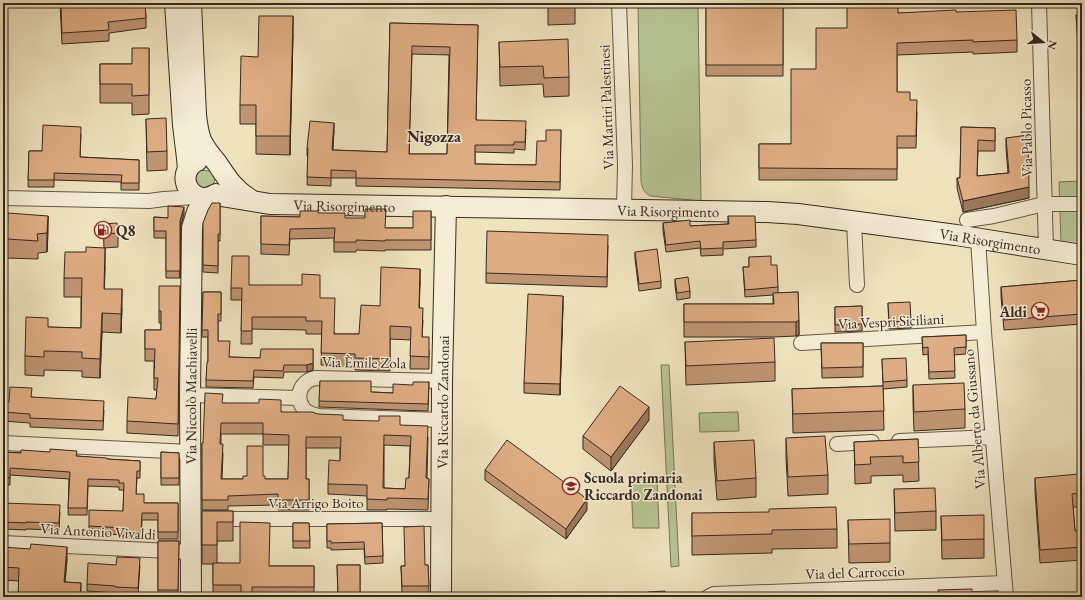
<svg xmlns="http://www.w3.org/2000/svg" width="1085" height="600" viewBox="0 0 1085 600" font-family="'EB Garamond',serif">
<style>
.green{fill:#b7c493;stroke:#77765a}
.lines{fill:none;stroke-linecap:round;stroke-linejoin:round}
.street-casing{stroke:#655748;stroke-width:16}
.secondary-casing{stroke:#372821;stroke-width:22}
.street{stroke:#f5edd5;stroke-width:14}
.secondary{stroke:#f5edd5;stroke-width:20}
.wall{fill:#c09572;stroke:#372821;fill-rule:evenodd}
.shaded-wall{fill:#9c795c;stroke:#372821}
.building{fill:#dfad84;stroke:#372821;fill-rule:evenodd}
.labels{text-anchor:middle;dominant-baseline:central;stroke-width:3;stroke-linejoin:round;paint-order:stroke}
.street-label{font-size:15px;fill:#372821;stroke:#f5edd5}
.poi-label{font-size:15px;font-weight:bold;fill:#372821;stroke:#f5edd5;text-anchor:start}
.neighbourhood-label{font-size:16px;font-weight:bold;fill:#372821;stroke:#f5edd5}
</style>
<rect width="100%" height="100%" fill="#efe3be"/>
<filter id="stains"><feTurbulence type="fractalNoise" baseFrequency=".005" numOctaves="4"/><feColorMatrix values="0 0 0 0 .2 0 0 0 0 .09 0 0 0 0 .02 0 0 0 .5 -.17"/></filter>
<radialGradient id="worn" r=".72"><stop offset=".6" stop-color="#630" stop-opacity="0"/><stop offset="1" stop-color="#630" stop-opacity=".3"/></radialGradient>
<path class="green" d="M638 3H858L698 6 701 201 651 196C644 193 642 188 641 181Z
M202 170 209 171C217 176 216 183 209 189L198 187 195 179 198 172Z
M1082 181V246L1061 243 1059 182Z
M661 365H669L679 566 671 567Z
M738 412 739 431 700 432 699 413Z
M657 478 659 528H633L631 479Z"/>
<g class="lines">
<defs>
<path id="street" d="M619 3 625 165 624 209
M1039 3 1046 249
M3 198 149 201 164 199 196 197
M967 220 994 216 1044 204H1082
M854 222 857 285
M978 239 984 332 1006 597
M801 343 984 332
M442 381 316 378C301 380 294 397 304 409 307 413 313 414 318 416L442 420
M190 395 299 398
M899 441 993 437
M3 443 190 452
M837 444 872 442
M215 519H441
M3 543 191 552
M708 597 714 594 1004 583"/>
<g id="secondary">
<path d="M175 3 183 125 187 158 188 169"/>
<path d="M191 3 196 115C197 124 198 132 201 140 205 149 211 156 217 163 227 178 234 190 251 200"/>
<path d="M197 161C172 173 192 210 216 194"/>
<path id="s1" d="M215 195 270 204 767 212 798 214 956 235 1082 255"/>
<path id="s2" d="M191 597 190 395 192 228 197 212 206 198"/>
<path id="s3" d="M441 597 442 381 446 206"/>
</g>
</defs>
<use href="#street" class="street-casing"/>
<use href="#secondary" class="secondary-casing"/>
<use href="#street" class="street"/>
<use href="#secondary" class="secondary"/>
</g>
<path class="wall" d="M60 3H145L146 18V28L109 33V41L62 44Z
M548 3H575V24L548 25Z
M706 5H783V76H706Z
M956 12 1017 40V52L973 54V52L897 55V92L910 100 917 112 916 148H897V180H759V144H791L816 69 847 28 898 13Z
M1082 14V47H1078L1076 15Z
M390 23 478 25 476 120 526 129 525 150 514 149V153L475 152V164L536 165 546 141 561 130 560 190 356 186V178H331V186L307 185 308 156H307V148L334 130 333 150 387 152ZM412 54 449 55 447 154H409Z
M293 35 290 155 256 154V124H240V105L258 57Z
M499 42 569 77V96L544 97 543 84 500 86Z
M149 48V114L132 115V103H100V64H132Z
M146 119 167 151V170L147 171Z
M961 127 995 128V151H978L977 176 1008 173 1006 148V138L1029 198 963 212 957 188V178H960Z
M81 134 80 157 139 160V190H121V182L54 180V187H28L29 151H42Z
M220 203V241H218V273L203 272V223Z
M431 211V250H385V251L356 250V252H334V238L290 239 289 255 261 254V216L300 217 318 213 345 218 386 228H413Z
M184 214 180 228V278H166V238H154V217L168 218Z
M48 216 47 252 38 253V259L7 258V239Z
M728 216 756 240V247L723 249V255L701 256 700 248 666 252 663 230V223L690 226 728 224Z
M103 224 118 233V247L104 248Z
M608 245 607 287 486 283V273Z
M635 252 661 281V288L639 291 635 259Z
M749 257 771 265 778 287V293L798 292 799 335 796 336 774 337H684V304H773V295L745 297 743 267H749Z
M105 267 104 289 122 308 121 333 102 332 100 378 82 377V371L44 370V376L25 375V356L48 327 81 328V297H64V278Z
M675 279 690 291V298L677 300 675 286Z
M1082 280V324L1004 330 1001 297V287Z
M420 281 419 308 423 321 422 337 429 350V369H410L411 340 390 339V371L355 370V367L321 365 322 334H306V330L252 329V344H241L242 300H231V288L249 285 320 298 335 334H359L380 306Z
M180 286 178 436 127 433V421L156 399 157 390H154V361H145V330H161V323H159V311Z
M203 292H221V321H218V341L230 357 260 358 313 349V370L307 372H284L283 378 254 377 253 388 206 387V380L208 362V337H202Z
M888 303 911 321V328L889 329Z
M563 306 560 395 524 393V383Z
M862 306V331L835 332V307Z
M966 335V354L954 355 955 378 929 379 928 354 923 355 922 337Z
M685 342 775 362V381L686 385Z
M821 343H863V377L822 378Z
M882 359 907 380V387L883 389 884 430 793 433 792 389 883 386Z
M1078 373H1082V431L1078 392Z
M320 381 371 392 393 393 413 385 429 382 428 411 319 407Z
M913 385 965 409V428L914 431 913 404Z
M32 397 104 410 103 430 30 427V423L3 421V402H9Z
M223 403 281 412 343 420 400 425 428 437 427 478 429 479 428 510 387 509V510H367V496L328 494V484L340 461V448H306V479H309V510H278V505L228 506V510H202V443H203ZM221 434H263V445H289L288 479H265L263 476 243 479H222L223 454 221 444ZM384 445 410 446 409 478 405 489 384 488Z
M649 420 611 471 583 449V436Z
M786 438 828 475V494L788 496 786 457Z
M918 439 919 481 903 482V475L871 476V483L855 484 854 442Z
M714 442 756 478V497L717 500 714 461Z
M3 452 77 456 107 459 140 461V478H137L136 494 144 503H178V539H158V520H142L141 539 123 538V535L89 533V526L123 511 124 490H119V487L88 486 87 515H68L69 479 10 475V485L3 484Z
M161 452 179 453V485H161Z
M485 470 587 510 566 539 485 480Z
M1035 478 1081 493V507H1073L1075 531H1082V560L1040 563 1035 491Z
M894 489 936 511V530L895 531Z
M3 498V503L60 512 59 530 26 529V530L3 529Z
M202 511H233V541H217V563L269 566H314V597H241V595H213V564H202Z
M692 513 837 529V548L772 549V553L692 555Z
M941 516 984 539V558L942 559Z
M848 520 890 543V562L849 563Z
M293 523H309L310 548H293Z
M382 523 383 563 365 564 364 549 331 550V548H327V524Z
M158 541H179L178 597H158Z
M3 547 67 559 65 582 81 583V597H18L19 581 3 580Z
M116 565H140L138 595 115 594V593L87 591V584Z
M337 565H360V597H338Z
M428 565 429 593H402L401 566Z"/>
<path class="shaded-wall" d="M293 16V35L290 155V136Z
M334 123V130L332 158V150Z
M1029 187V198L963 212V201Z
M184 207V214L180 228V278V221Z
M48 216V234L47 252V233Z
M105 248V267L104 308V289Z
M420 269V281L419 321V308Z
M122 289V308L121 333V314Z
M563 296V306L560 395V384Z
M102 313V332L100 378V359Z
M799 320V335L796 336V322Z
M313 363V370L307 372V365Z
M649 407V420L611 471V457Z
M587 499V510L566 539V529Z
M67 547V559L64 595V582Z"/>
<path class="building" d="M61 3H145L146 18 108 22 109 30 62 33Z
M548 3H575V5L548 6Z
M847 3H898V13L956 10V12L1016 10 1017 40 973 42V40L897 43V92H910V100H917L916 136H897V169L759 168V144H791V69H816V28H847Z
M706 5H783V65H706Z
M1082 14V36L1078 37 1076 15Z
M259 16H293L290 136H256V105H240L241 56 258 57Z
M390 23 478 25 476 120 526 121 525 142H514V145H475V164L536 165 537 141H546V130H561L560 182 356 178V171L331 170V178L307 177 308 148H307L310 121 334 123 332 150 387 152ZM412 46 450 47 447 154H409Z
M568 39 569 77 544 78 543 66 500 67 499 42Z
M132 48H149V95L132 96V84H100V64H132Z
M166 118 167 151 147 152 146 119Z
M43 125 81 127 80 157 139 160V183H121L122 175 54 173V180H28L29 151H42Z
M961 127 995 128V141L978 140 977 176 1009 173 1006 138 1028 135 1029 187 963 201 957 178H960Z
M212 203H220V234H218V266L203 265V223L208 210Z
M168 206 184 207 180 221V271H166V231H154V217L168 218Z
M365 209H386L385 228H413V211H431V240H385V241L356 240V242H334L335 228 290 229 289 245 261 244V216L300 217V211H318V213H345V218H365Z
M8 213 48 216 47 233 37 234 38 241 7 239Z
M728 216H755L756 240 723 242V248L701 249 700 241 666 245 663 223 690 220V226L729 224Z
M117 223 118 233 104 234 103 224Z
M487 231 608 235 607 277 486 273Z
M86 247 105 248 104 289H122L121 314 102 313 100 359 82 358V352L44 351V357L25 356 26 317 48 318V327L81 328 82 278H64L65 252H86Z
M657 249 661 281 639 284 635 252Z
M232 256H249V285H302V274L320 275V298H335L334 334H359L361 305 380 306 381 267 420 269 419 308H423L422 337H429V357L410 356 411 327 390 326V359L355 358V354L321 353 322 321H306V317H252V331H241L242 288H231Z
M771 256V265H777L778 287 745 290 743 267H749V257Z
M688 277 690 291 677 293 675 279Z
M1082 280V314L1004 320 1001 287Z
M159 286H180L178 424 127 421 128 397 156 399 158 378H154L155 349H145V330H161V311H159Z
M203 292H221V314H218V341H230L229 357 260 358 261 349H313V363L307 365H284L283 371 254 370 253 381 206 380 207 362H208V330H202Z
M798 292 799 320 796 322H684V304H774L773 293Z
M528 294 563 296 560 384 524 383Z
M910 302 911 321 889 322 888 303Z
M862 306V324L835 325V307Z
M966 335V347L954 348 955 371 929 372 928 347 923 348 922 337Z
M774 338 775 362 686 366 685 342Z
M821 343H863V367L822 368Z
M906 358 907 380 883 382 882 359Z
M1078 373H1082V413Z
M320 381H371V392L393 393V384L413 385V382H429L428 404 319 401Z
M964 383 965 409 914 412 913 385Z
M620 386 649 407 611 457 583 436Z
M883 386 884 411 793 414 792 389Z
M10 387 32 388 31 397 104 401 103 421 30 418V414L3 412V402H9Z
M205 393 223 394 222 403H259V399L281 400V412H312L318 414 343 415V420L379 421V416H400V425L428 426 426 478 429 479 428 499 387 498V500L367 499V485L328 484 329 460 340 461 341 437H306V479H309V500H278V494L228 496V500H202V443H203ZM221 423H263V434L289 435 288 479H265V476H263V446H247V476H243V479H221L223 444H220ZM384 435 411 436 409 478H406L405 489 383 488Z
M825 436 828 475 788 477 786 438Z
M918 439 919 462 903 463V456L870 457 871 464 855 465 854 442Z
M507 440 587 499 566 529 485 470Z
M754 440 756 478 717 481 714 442Z
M50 449 77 451 76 456 107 458V459L140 461V471H137L136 494H144V503H178V532H158V513H142L141 532 123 531V528L89 526V510L123 511 124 483H119V480L88 479 87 508H68L70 472 10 468V478L3 477V452L21 453V450L50 452Z
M161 452 179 453V478H161Z
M1079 474 1081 493 1072 494 1075 531H1082V547L1040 550 1035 478Z
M935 488 936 511 895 513 894 489Z
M3 503 60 505 59 523 26 522V523L3 522Z
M836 507 837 529 772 530V534L692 536V513L769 512V509Z
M202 511H233V522H217V545H202Z
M984 515V539L942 540 941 516Z
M890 519V543L849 544 848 520Z
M240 522 270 523 269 566H314V587H252V594L241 595V585H213V563H240Z
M293 523H309L310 541H293Z
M382 523 383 556 365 557 364 542 331 543V541H327V524Z
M424 526 425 565H428L429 586H402L401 566H405L404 527Z
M158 541H179L178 590H158Z
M31 544 67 547 64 582 81 583 80 597H18L19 568 3 567V547L30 549Z
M117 557 140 558 138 588 115 587V586L87 584 88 563 116 565Z
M337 565H360V593H338Z
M972 589V594H977V597H934V595H939L938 590Z
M665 591V597H648V592Z"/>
<defs>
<symbol id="fuel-ring" viewBox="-11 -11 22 22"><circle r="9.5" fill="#f5edd5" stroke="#8f2418" stroke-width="1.5"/><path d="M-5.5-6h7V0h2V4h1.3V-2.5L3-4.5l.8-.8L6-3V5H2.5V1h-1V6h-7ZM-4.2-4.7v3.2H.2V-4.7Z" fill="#8f2418"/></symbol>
<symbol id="supermarket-ring" viewBox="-11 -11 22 22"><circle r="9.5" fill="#f5edd5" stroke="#8f2418" stroke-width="1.5"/><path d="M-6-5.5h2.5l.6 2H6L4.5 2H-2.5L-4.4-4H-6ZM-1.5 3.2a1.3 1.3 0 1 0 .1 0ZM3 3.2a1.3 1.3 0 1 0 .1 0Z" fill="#8f2418"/></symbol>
<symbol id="school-ring" viewBox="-11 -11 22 22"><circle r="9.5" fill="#f5edd5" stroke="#8f2418" stroke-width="1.5"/><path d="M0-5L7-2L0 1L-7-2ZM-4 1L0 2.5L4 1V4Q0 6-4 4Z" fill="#8f2418"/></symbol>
</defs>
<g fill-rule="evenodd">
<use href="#fuel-ring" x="93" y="220" width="20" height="20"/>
<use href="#supermarket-ring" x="1030" y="301" width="20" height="20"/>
<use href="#school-ring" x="561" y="476" width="20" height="20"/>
</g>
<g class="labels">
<g class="street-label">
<text transform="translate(606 107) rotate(-92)">Via Martiri Palestinesi</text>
<text transform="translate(1026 128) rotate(-91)">Via Pablo Picasso</text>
<text stroke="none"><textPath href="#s1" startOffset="130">Via Risorgimento</textPath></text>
<text stroke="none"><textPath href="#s1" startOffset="454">Via Risorgimento</textPath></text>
<text stroke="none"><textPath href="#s1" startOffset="778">Via Risorgimento</textPath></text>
<text transform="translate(891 321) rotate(-3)">Via Vespri Siciliani</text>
<text transform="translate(364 362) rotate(1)">Via Èmile Zola</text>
<text stroke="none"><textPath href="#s2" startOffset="201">Via Niccolò Machiavelli</textPath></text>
<text stroke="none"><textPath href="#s3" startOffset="195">Via Riccardo Zandonai</textPath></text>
<text transform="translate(974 419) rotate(-95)">Via Alberto da Giussano</text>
<text x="316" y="502">Via Arrigo Boito</text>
<text transform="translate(98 531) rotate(3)">Via Antonio Vivaldi</text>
<text transform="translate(855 572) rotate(-2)">Via del Carroccio</text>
</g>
<g class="poi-label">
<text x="116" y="230">Q8</text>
<text x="1027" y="311" text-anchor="end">Aldi</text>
<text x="584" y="477">Scuola primaria<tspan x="584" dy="17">Riccardo Zandonai</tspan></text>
</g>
<g class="neighbourhood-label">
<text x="434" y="136">Nigozza</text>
</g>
</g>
<rect width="1085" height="600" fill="none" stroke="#efe3be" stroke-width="16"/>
<rect x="4" y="4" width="1077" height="592" fill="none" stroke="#372821" stroke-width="2"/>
<rect x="8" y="8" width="1069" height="584" fill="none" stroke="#372821"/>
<g transform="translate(1043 42) rotate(107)" stroke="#f5edd5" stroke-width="3" paint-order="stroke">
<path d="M0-3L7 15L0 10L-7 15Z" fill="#372821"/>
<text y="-6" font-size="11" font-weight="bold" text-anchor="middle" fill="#372821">N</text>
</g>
<rect width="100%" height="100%" filter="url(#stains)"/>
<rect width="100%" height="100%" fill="url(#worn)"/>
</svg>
